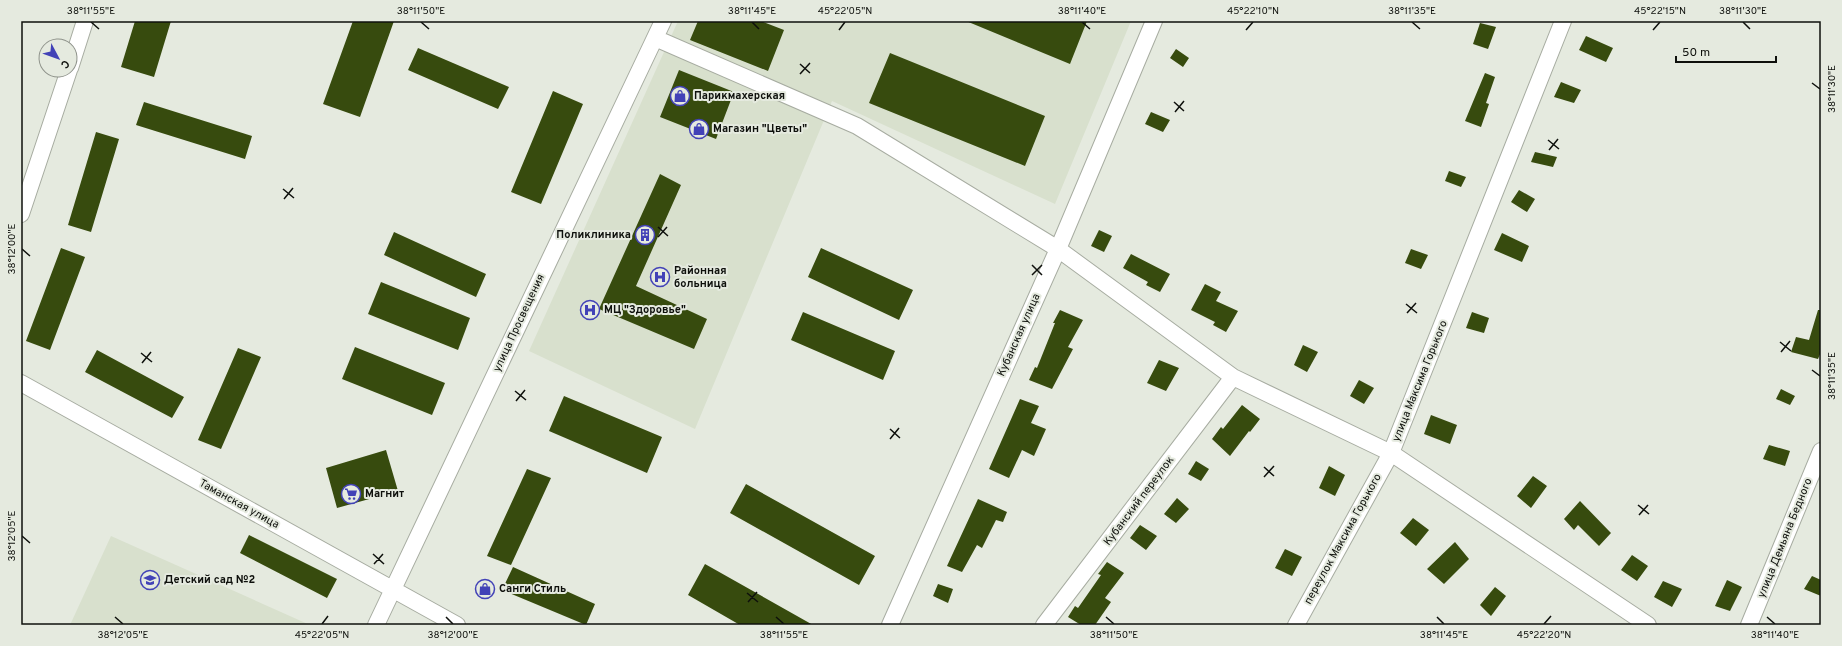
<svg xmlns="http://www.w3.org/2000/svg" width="1842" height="646" viewBox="0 0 1842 646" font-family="Overpass,sans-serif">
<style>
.built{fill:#d8e0cd}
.building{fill:#374b0e}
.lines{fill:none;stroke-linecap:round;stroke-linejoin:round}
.street-casing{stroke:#a7aca1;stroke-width:18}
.street{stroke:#fff;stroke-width:16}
.ticks{fill:none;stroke:#0e100c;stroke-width:1.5}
.labels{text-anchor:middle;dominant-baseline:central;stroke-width:4;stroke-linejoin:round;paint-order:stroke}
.poi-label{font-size:11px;font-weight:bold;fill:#0e100c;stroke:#e5eadf;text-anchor:start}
.street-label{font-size:11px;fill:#0e100c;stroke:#e5eadf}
.neatline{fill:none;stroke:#0e100c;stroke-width:1.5}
.ticks-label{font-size:10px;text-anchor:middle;fill:#0e100c}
</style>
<rect width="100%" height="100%" fill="#e5eadf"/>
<path class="built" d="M678 21H1131L1055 204 832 101 695 429 529 351Z
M111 536 310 625H70Z"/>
<path class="building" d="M135 21H171L154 77 121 67Z
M353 21H394L360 117 323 104Z
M698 21H761L784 30 768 71 690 40Z
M966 21H1087L1070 64Z
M1480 23 1496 27 1488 49 1473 44Z
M1586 36 1613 48 1606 62 1579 50Z
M418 48 509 87 498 109 408 70Z
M1176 49 1189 58 1183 67 1170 58Z
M890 53 1045 116 1025 166 869 103Z
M679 70 734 92 716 139 660 117Z
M1485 73 1495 77 1486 103 1489 104 1481 127 1465 121Z
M1561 82 1581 90 1574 103 1554 97Z
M553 91 583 104 541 204 511 192Z
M144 102 252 136 245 159 136 125Z
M1151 112 1170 120 1163 132 1145 124Z
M96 132 119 139 91 232 68 225Z
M1535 152 1557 157 1553 167 1531 162Z
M1449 171 1466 177 1461 187 1445 181Z
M660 174 681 185 636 286 707 319 694 349 599 309Z
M1519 190 1535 199 1527 212 1511 202Z
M1099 230 1112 236 1104 252 1091 246Z
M394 232 486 274 476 297 384 255Z
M1502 233 1529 246 1522 262 1494 250Z
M61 248 85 257 50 350 26 341Z
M821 248 913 290 899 320 808 277Z
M1411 249 1428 255 1421 269 1405 263Z
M1131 254 1170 274 1160 292 1146 285 1148 282 1123 268Z
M381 282 470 318 458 350 368 314Z
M1205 284 1221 292 1216 301 1238 311 1226 332 1213 325 1215 322 1191 310Z
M1060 310 1083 320 1068 347 1073 349 1052 389 1029 380 1035 367 1037 368 1055 323H1053Z
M1818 310H1821V352L1818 359 1791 352 1796 337 1809 340Z
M803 312 895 351 883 380 791 340Z
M1472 312 1489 318 1484 333 1466 328Z
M1303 345 1318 352 1307 372 1294 365Z
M355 347 445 383 432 415 342 379Z
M238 348 261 357 221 449 198 440Z
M97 350 184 397 172 418 85 372Z
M1159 360 1179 368 1166 391 1147 383Z
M1359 380 1374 388 1364 404 1350 396Z
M1781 389 1795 396 1790 405 1776 399Z
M564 396 662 437 647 473 549 431Z
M1020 399 1039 406 1031 423 1046 429 1034 456 1022 450 1009 478 989 469Z
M1242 405 1260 419 1250 432 1249 431 1230 456 1212 439 1221 427 1223 429Z
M1431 415 1457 425 1450 444 1424 434Z
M1769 445 1790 451 1785 466 1763 459Z
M386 450 398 491 337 508 326 468Z
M1196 461 1209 469 1201 481 1188 474Z
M1329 466 1345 475 1335 496 1319 488Z
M527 469 551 478 511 565 487 556Z
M1533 476 1547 486 1531 508 1517 496Z
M746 484 875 556 859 585 730 513Z
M1177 498 1189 509 1176 523 1164 514Z
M978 499 1007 512 1003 522 996 520 982 548 977 545 962 572 947 566Z
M1580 501 1611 533 1599 546 1578 525 1574 530 1564 519Z
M1413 518 1429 530 1416 546 1400 533Z
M1140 525 1157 536 1146 550 1130 538Z
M249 535 337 579 327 598 240 553Z
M1455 542 1469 559 1444 584 1427 569Z
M1285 549 1302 557 1292 576 1275 568Z
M1632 555 1648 566 1637 581 1621 570Z
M1107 562 1124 573 1105 598 1111 602 1095 625H1081L1068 617 1075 606 1078 608 1101 575 1098 574Z
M705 564 813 625H740L688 595Z
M513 567 595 604 586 625 502 590Z
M1812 576 1821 580V596L1804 589Z
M1727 580 1742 587 1730 611 1715 606Z
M1663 581 1682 589 1672 607 1654 597Z
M938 584 953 589 948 603 933 596Z
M1495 587 1506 596 1491 616 1480 605Z"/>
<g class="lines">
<defs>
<path id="street" d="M655 38 857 126 1058 249 1233 377 1391 453 1648 625
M70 68 85 21
M21 214 69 70
M21 383 457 625
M376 625 663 21
M890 625 1058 249 1154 21
M1044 625 1233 377
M1296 625 1391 453 1563 21
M1749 625 1821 451"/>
</defs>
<use href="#street" class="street-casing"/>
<use href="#street" class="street"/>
</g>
<path class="ticks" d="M91 22 99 29M421 22 429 29M752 22 759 29M1082 22 1090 29M1412 22 1420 29M1743 22 1750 29M839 30 845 22M1246 30 1253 22M1653 30 1660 22M800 64 810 73M800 74 810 63M1812 83 1820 89M1174 102 1184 111M1175 112 1184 101M1548 140 1559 149M1549 150 1558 139M283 189 294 198M284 199 293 188M658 227 668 236M658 237 667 227M22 249 30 256M1032 265 1042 275M1032 275 1042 265M1406 304 1417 313M1407 313 1416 303M1780 342 1791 351M1781 352 1790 341M141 353 152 362M142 363 151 352M1812 370 1820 376M515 391 526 400M516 401 525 390M890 429 900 438M890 439 899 428M1264 467 1274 476M1264 477 1274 466M1638 505 1649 514M1639 515 1648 505M22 536 30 543M373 554 384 564M374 564 383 554M747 593 758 602M748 602 757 592M115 617 123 624M446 617 453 624M776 617 784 624M1106 617 1114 624M1437 617 1444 624M1767 617 1775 624M322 624 328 616M1544 624 1551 616"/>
<defs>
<symbol id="shop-ring" viewBox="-11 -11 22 22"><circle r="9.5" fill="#e5eadf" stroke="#4242b7" stroke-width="1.5"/><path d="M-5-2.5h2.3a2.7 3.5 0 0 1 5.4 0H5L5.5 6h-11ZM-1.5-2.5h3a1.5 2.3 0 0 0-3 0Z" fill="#4242b7"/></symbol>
<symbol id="building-ring" viewBox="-11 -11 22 22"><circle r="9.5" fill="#e5eadf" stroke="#4242b7" stroke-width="1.5"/><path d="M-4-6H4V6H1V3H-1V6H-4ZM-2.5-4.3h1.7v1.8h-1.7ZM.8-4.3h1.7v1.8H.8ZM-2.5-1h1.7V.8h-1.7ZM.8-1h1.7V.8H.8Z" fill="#4242b7"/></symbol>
<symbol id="hospital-ring" viewBox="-11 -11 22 22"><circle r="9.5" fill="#e5eadf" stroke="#4242b7" stroke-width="1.5"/><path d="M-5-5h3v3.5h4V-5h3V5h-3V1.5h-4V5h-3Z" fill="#4242b7"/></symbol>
<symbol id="supermarket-ring" viewBox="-11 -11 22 22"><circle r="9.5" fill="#e5eadf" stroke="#4242b7" stroke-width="1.5"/><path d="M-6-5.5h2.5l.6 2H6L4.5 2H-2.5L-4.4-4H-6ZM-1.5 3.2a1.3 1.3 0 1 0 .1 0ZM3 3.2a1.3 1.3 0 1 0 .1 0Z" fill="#4242b7"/></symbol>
<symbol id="school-ring" viewBox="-11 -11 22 22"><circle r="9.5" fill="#e5eadf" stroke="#4242b7" stroke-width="1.5"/><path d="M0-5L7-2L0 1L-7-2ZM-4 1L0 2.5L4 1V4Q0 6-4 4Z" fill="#4242b7"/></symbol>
</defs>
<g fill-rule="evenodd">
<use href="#shop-ring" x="669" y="85" width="22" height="22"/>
<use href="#shop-ring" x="688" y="118" width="22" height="22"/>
<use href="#building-ring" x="634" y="224" width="22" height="22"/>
<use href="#hospital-ring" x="649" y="266" width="22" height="22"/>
<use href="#hospital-ring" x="579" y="299" width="22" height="22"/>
<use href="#supermarket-ring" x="340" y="483" width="22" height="22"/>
<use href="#school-ring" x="139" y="569" width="22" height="22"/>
<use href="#shop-ring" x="474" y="578" width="22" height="22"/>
</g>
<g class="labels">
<g class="poi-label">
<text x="694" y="96">Парикмахерская</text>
<text x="713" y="129">Магазин "Цветы"</text>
<text x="631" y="235" text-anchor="end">Поликлиника</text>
<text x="674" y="271">Районная<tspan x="674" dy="13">больница</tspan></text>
<text x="604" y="310">МЦ "Здоровье"</text>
<text x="365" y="494">Магнит</text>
<text x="164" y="580">Детский сад №2</text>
<text x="499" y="589">Санги Стиль</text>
</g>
<g class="street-label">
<text transform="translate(519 323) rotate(-65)">улица Просвещения</text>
<text transform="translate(1019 335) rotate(-66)">Кубанская улица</text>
<text transform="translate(1420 381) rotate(-68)">улица Максима Горького</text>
<text transform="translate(1139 501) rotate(-53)">Кубанский переулок</text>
<text transform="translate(239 504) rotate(29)">Таманская улица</text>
<text transform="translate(1785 538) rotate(-68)">улица Демьяна Бедного</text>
<text transform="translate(1343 539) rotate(-61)">переулок Максима Горького</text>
</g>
</g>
<rect width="1842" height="646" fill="none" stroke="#e5eadf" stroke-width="44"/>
<g transform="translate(58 58) rotate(131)"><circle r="19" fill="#e5eadf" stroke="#8f938b"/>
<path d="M0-3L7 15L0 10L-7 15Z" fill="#4242b7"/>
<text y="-6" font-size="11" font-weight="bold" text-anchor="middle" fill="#0e100c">С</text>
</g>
<path d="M1676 56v6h100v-6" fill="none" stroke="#0e100c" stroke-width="2"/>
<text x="1682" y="56" font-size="12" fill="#0e100c" stroke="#e5eadf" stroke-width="3" paint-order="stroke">50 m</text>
<rect x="22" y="22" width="1798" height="602" class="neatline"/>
<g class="ticks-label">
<text x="91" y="14">38°11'55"E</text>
<text x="421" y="14">38°11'50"E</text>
<text x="752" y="14">38°11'45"E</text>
<text x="845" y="14">45°22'05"N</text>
<text x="1082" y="14">38°11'40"E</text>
<text x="1253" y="14">45°22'10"N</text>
<text x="1412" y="14">38°11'35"E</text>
<text x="1660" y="14">45°22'15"N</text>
<text x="1743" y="14">38°11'30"E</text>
<text transform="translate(1831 89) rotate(-90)" y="4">38°11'30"E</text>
<text transform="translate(11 249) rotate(-90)" y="4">38°12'00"E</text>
<text transform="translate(1831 376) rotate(-90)" y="4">38°11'35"E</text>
<text transform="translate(11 536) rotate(-90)" y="4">38°12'05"E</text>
<text x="123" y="638">38°12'05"E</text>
<text x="322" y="638">45°22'05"N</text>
<text x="453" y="638">38°12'00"E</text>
<text x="784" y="638">38°11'55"E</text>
<text x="1114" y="638">38°11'50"E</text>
<text x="1444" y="638">38°11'45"E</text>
<text x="1544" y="638">45°22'20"N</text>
<text x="1775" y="638">38°11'40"E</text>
</g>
</svg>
